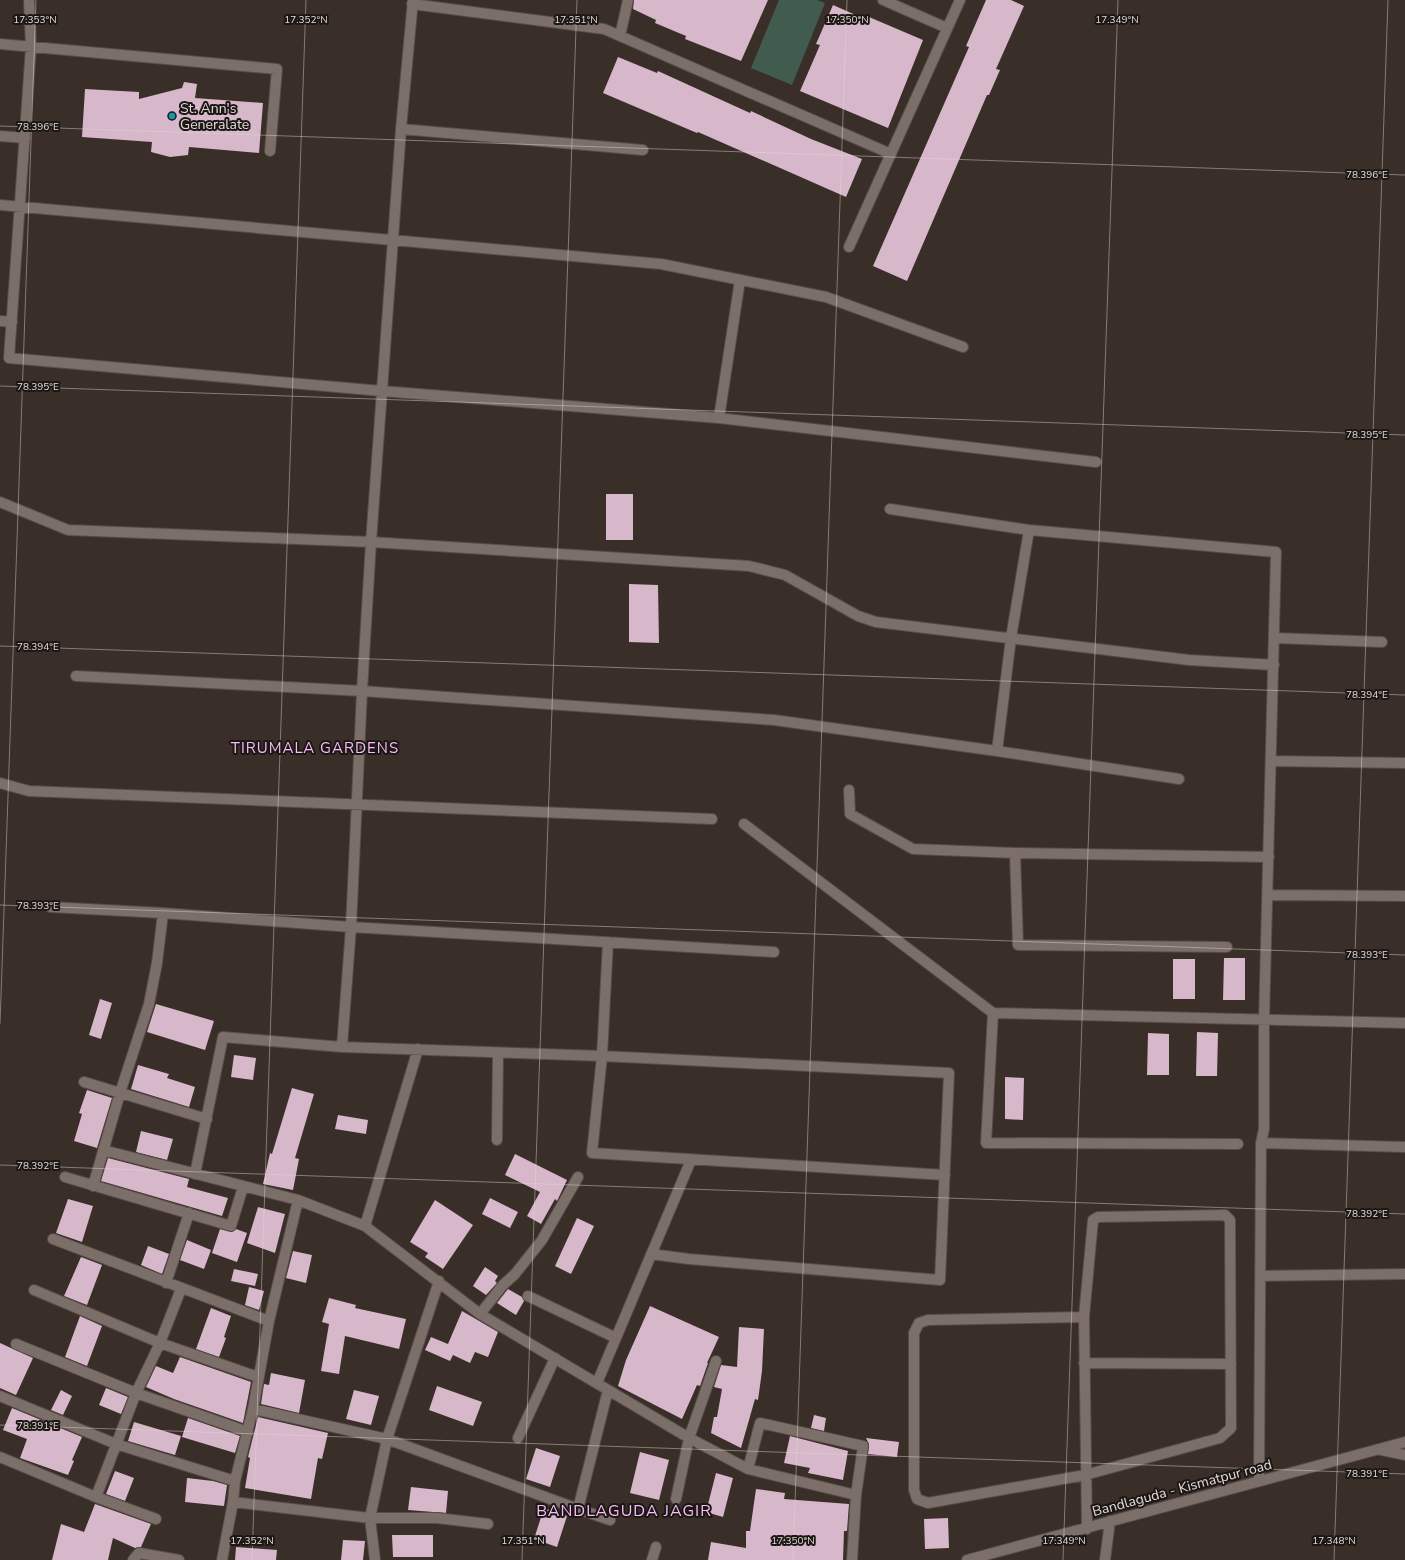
<svg xmlns="http://www.w3.org/2000/svg" width="1405" height="1560" viewBox="0 0 1405 1560" font-family="'Nunito Sans',sans-serif">
<style>
.green{fill:#415c4e}
.building{fill:#d7b7ca}
.lines{fill:none;stroke-linecap:round;stroke-linejoin:round}
.minor-casing{stroke:#564d48;stroke-width:12}
.minor{stroke:#7c6e68;stroke-width:10}
.ticks{fill:none;stroke:#e2dbd7;stroke-width:1;stroke-opacity:0.45}
.culture-dot{fill:#0f9aa8;stroke:#1c1715;stroke-width:1.5}
.labels{text-anchor:middle;dominant-baseline:central;stroke-width:4;stroke-linejoin:round;paint-order:stroke}
.poi-label{font-size:14px;fill:#e2dbd7;stroke:#1c1715;text-anchor:start}
.street-label{font-size:14px;fill:#e2dbd7;stroke:#1c1715}
.neighbourhood-label{font-size:15px;letter-spacing:1px;fill:#f9bdf6;stroke:#1c1715}
.quarter-label{font-size:16px;letter-spacing:1px;fill:#f9bdf6;stroke:#1c1715}
.ticks-label{font-size:10px;text-anchor:middle;fill:#e2dbd7;stroke:#1c1715;stroke-width:4;stroke-linejoin:round;paint-order:stroke}
</style>
<rect width="100%" height="100%" fill="#392e28"/>
<path class="green" d="M779 0H817L825 3 792 85 751 68Z"/>
<path class="building" d="M634 0H768L741 61 685 39 686 36 655 23 656 20 633 9Z
M986 0H1011L1024 6 996 69 1000 70 989 95H987L907 281 873 266 969 47 966 46Z
M833 5 867 20 869 17 923 40 888 128 800 91 820 45 816 44Z
M618 57 657 73 658 71 750 113 751 111 811 139 862 159 846 197 698 132 697 133 603 93Z
M184 82 197 84 195 98 263 103 259 153 189 147 188 155 170 157 151 152 152 142 82 137 85 89 139 92V99L182 88Z
M606 494H633V540H606Z
M629 584 658 585 659 643 629 642Z
M1224 958H1245V1000H1223Z
M1173 959H1195V999H1173Z
M100 999 112 1003 101 1039 89 1035Z
M156 1004 214 1021 205 1050 147 1032Z
M1197 1032 1218 1033 1217 1076H1196Z
M1148 1033 1169 1034V1075H1147Z
M234 1055 256 1058 253 1080 231 1077Z
M138 1065 169 1074 167 1078 195 1087 189 1107 131 1089Z
M1005 1077 1024 1078 1023 1120 1005 1119Z
M292 1088 314 1094 295 1158 299 1159 293 1190 263 1184 270 1153 272 1154Z
M87 1090 112 1098 97 1148 74 1141 82 1114 79 1113Z
M338 1115 368 1120 366 1134 335 1129Z
M141 1131 173 1139 167 1160 136 1152Z
M515 1154 567 1180 557 1201 555 1199 541 1224 527 1216 540 1192 505 1175Z
M108 1158 189 1179 187 1187 228 1198 222 1216 101 1181Z
M490 1198 518 1212 510 1228 482 1214Z
M68 1199 93 1206 82 1242 56 1233Z
M435 1200 473 1225 443 1269 425 1257 428 1253 410 1242Z
M258 1207 285 1214 275 1253 247 1243Z
M577 1218 594 1226 571 1274 555 1266Z
M220 1229 232 1232 236 1229 247 1233 237 1262 212 1253Z
M187 1240 211 1250 204 1269 180 1260Z
M148 1246 169 1254 162 1274 141 1265Z
M293 1251 312 1255 306 1283 286 1278Z
M81 1257 102 1265 87 1305 64 1296Z
M485 1267 498 1276 495 1281 497 1283 486 1295 473 1286Z
M234 1269 258 1274 255 1286 231 1281Z
M249 1287 264 1291 259 1310 245 1305Z
M508 1289 522 1297 524 1301 516 1315 497 1303Z
M329 1298 356 1305 355 1308 406 1319 399 1349 345 1336 339 1374 321 1371 329 1324 322 1322Z
M650 1306 719 1337 707 1363H708L700 1386 697 1385 682 1419 618 1386 626 1360Z
M211 1308 231 1316 224 1337 226 1338 219 1357 196 1349Z
M462 1311 498 1332 488 1357 475 1352 470 1363 453 1355 450 1361 425 1350 431 1337 448 1344Z
M80 1316 102 1326 87 1366 65 1357Z
M739 1327 764 1329 762 1371 758 1400 755 1399 741 1448 711 1433 714 1417H717L722 1389 714 1387 721 1365 737 1367Z
M0 1343 33 1358 16 1395 0 1388Z
M180 1357 251 1382 243 1423 174 1399 146 1387 156 1366 173 1373Z
M271 1373 305 1380 299 1413 261 1404 264 1384 269 1385Z
M437 1386 482 1402 473 1426 429 1410Z
M106 1388 128 1397 121 1414 99 1405Z
M61 1390 72 1396 63 1415 51 1410Z
M354 1390 379 1396 371 1425 346 1419Z
M12 1408 82 1437 72 1460 74 1461 68 1475 20 1458 27 1439 3 1430Z
M814 1415 826 1418 824 1431 811 1428Z
M258 1417 328 1433 322 1459 318 1458 311 1499 245 1488 250 1458 248 1457Z
M188 1418 240 1436 235 1453 182 1437Z
M134 1422 181 1436 175 1455 128 1441Z
M790 1436 848 1451 843 1480 808 1473 810 1468 784 1463Z
M866 1438 899 1442 897 1457 868 1454 869 1444Z
M536 1448 560 1456 550 1487 526 1479Z
M640 1452 669 1460 659 1500 630 1493Z
M115 1471 134 1478 125 1501 106 1494Z
M716 1473 733 1478 723 1517 706 1512Z
M187 1478 213 1481 227 1485 224 1506 185 1502Z
M411 1487 448 1491 446 1513 408 1510Z
M756 1489 785 1493 784 1499 849 1504 847 1531H844L843 1560H708L711 1542 746 1548V1531H750Z
M95 1504 151 1524 141 1547 135 1548 113 1538 108 1560H52L61 1524 84 1532Z
M544 1508 567 1516 557 1547 534 1539Z
M948 1518 949 1548 925 1549 924 1519Z
M392 1535H433V1557H393Z
M343 1540 365 1541 363 1560H341Z
M236 1547 277 1550 276 1560H235Z"/>
<g class="lines">
<defs>
<path id="minor" d="M29 0 31 47 9 358 382 391 719 418 1096 462
M883 0 947 28
M412 4 604 29 891 154
M620 36 628 0
M0 44 277 69 270 151
M401 129 643 150
M0 136 25 138
M0 205 661 264 826 297 963 347
M849 247 960 0
M0 321 12 322
M719 418 740 280
M0 502 68 530 371 542 749 566 785 575 858 616 876 622 1189 660 1274 665
M890 509 1029 530
M1275 638 1382 642
M76 676 362 691 774 720 997 751 1179 779
M997 751 1011 638 1029 530 1276 552 1264 1021V1129L1261 1143 1259 1481
M1272 761 1405 763
M0 783 29 791 712 819
M849 790 850 814 913 849 1015 853 1269 857
M744 824 993 1013 1405 1023
M1015 853 1018 945 1227 947
M1268 895 1405 896
M50 907 163 913 351 927 774 952
M608 942 602 1056 592 1153 945 1175
M993 1013 986 1143 1238 1144
M342 1047 351 927 362 691 371 542 401 129 413 0
M84 1082 207 1119
M497 1140 498 1053
M1261 1143 1405 1147
M103 1150 298 1200 365 1226 480 1314 689 1438 748 1469 856 1495
M195 1174 223 1037 342 1047 602 1056 949 1073 940 1280 689 1259 651 1254
M65 1177 231 1226 243 1187
M93 1186 120 1093 149 1004 157 963 163 913
M365 1226 418 1049
M53 1239 269 1321
M1260 1276 1405 1274
M166 1283 189 1213
M34 1290 160 1343 258 1377
M528 1296 616 1338
M480 1314 503 1285 515 1274 542 1240 578 1177
M1084 1317 1093 1220 1098 1217 1225 1215 1230 1220 1231 1428 1220 1438 1085 1475 928 1503 917 1499 914 1490V1333L919 1323 928 1320 1084 1317 1087 1529
M16 1344 136 1393 248 1432
M1084 1363 1231 1364
M597 1383 691 1160
M608 1390 578 1509 610 1520
M0 1396 116 1444 235 1481
M253 1409 387 1439 578 1509
M518 1438 555 1358
M1381 1450 1405 1455
M0 1457 96 1497 156 1519
M748 1469 760 1423 863 1446 856 1495 852 1560
M96 1497 136 1393 160 1343 181 1289
M676 1499 689 1438 716 1361
M233 1502 370 1518H437L488 1524
M133 1560 139 1553 179 1560
M222 1560 233 1502 235 1481 253 1409 269 1321 298 1200
M375 1560 370 1518 387 1439 439 1281
M652 1560 656 1547
M967 1560 1405 1442
M1105 1560 1110 1521"/>
</defs>
<use href="#minor" class="minor-casing"/>
<use href="#minor" class="minor"/>
</g>
<path class="ticks" d="M0 126 1405 175M0 386 1405 435M0 646 1405 695M0 905 1405 955M0 1024 36 0M0 1165 1405 1214M0 1425 1405 1474M252 1560 306 0M522 1560 577 0M793 1560 847 0M1063 1560 1118 0M1334 1560 1388 0"/>
<circle class="culture-dot" cx="172" cy="116" r="4"/>
<g class="labels">
<g class="poi-label">
<text x="180" y="108">St. Ann's<tspan x="180" dy="16">Generalate</tspan></text>
</g>
<g class="street-label">
<text transform="translate(1182 1488) rotate(-15)">Bandlaguda - Kismatpur road</text>
</g>
<g class="neighbourhood-label">
<text x="315" y="748">TIRUMALA GARDENS</text>
</g>
<g class="quarter-label">
<text x="624" y="1511">BANDLAGUDA JAGIR</text>
</g>
</g>
<g class="ticks-label">
<text x="35" y="23">17.353°N</text>
<text x="306" y="23">17.352°N</text>
<text x="576" y="23">17.351°N</text>
<text x="847" y="23">17.350°N</text>
<text x="1117" y="23">17.349°N</text>
<text x="38" y="130">78.396°E</text>
<text x="1367" y="178">78.396°E</text>
<text x="38" y="390">78.395°E</text>
<text x="1367" y="438">78.395°E</text>
<text x="38" y="650">78.394°E</text>
<text x="1367" y="698">78.394°E</text>
<text x="38" y="909">78.393°E</text>
<text x="1367" y="958">78.393°E</text>
<text x="38" y="1169">78.392°E</text>
<text x="1367" y="1217">78.392°E</text>
<text x="38" y="1429">78.391°E</text>
<text x="1367" y="1477">78.391°E</text>
<text x="252" y="1544">17.352°N</text>
<text x="523" y="1544">17.351°N</text>
<text x="793" y="1544">17.350°N</text>
<text x="1064" y="1544">17.349°N</text>
<text x="1334" y="1544">17.348°N</text>
</g>
</svg>
